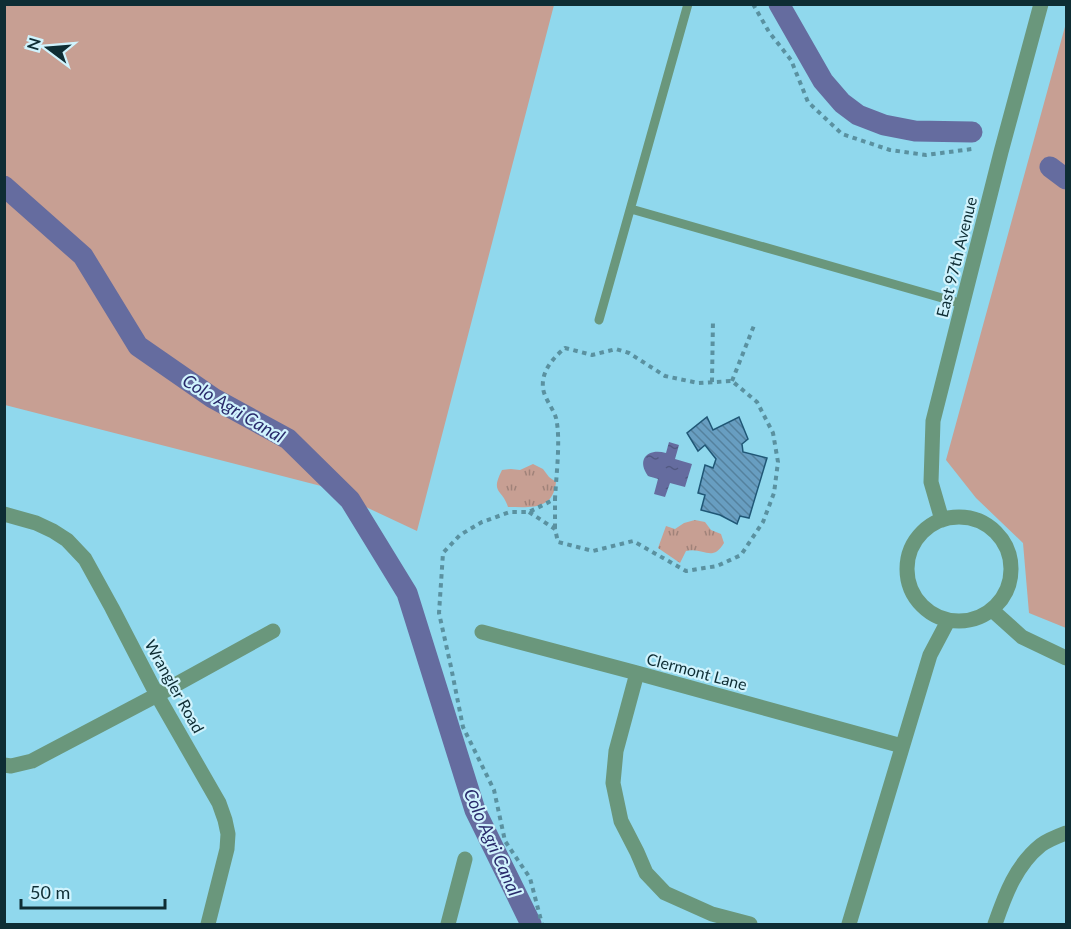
<svg xmlns="http://www.w3.org/2000/svg" width="1071" height="929" viewBox="0 0 1071 929" font-family="Lato,sans-serif">
<style>
.green{fill:#c79f93}
.park{fill:url(#park-tufts)}
.water{fill:url(#water-ripples)}
.lines{fill:none;stroke-linecap:round;stroke-linejoin:round}
.canal{stroke:#656c9f;stroke-width:21}
.building{fill:url(#building-back-hatch);stroke:#205776;stroke-width:1.5}
.path{stroke:#5a91a0;stroke-width:4;stroke-dasharray:4.5 4.5;stroke-linecap:butt}
.service{stroke:#6a977c;stroke-width:9}
.minor{stroke:#6a977c;stroke-width:15}
.labels{text-anchor:middle;dominant-baseline:central;stroke-width:4.5;stroke-linejoin:round;paint-order:stroke}
.street-label{font-size:16px;fill:#0e2d34;stroke:#d0f3fd}
.water-label{font-size:18px;font-style:italic;fill:#292a6b;stroke:#d0f3fd}
</style>
<defs>
<pattern id="park-tufts" width="24" height="20" patternUnits="userSpaceOnUse" patternTransform="scale(1.5)"><rect width="24" height="20" fill="#c79f93"/><path d="M3 7l-1-3M5 7V3M7 7l1-3M15 17l-1-3M17 17v-4M19 17l1-3" fill="none" stroke="#a08279"/></pattern>
<pattern id="water-ripples" width="26" height="14" patternUnits="userSpaceOnUse" patternTransform="scale(1.5)"><rect width="26" height="14" fill="#656c9f"/><path d="M2 4q2-2 4 0t4 0M15 11q2-2 4 0t4 0" fill="none" stroke="#525982"/></pattern>
<pattern id="building-back-hatch" width="6" height="6" patternUnits="userSpaceOnUse" patternTransform="scale(1.5)"><rect width="6" height="6" fill="#689ec1"/><path d="M-1 5l2 2M0 0l6 6M5-1l2 2" fill="none" stroke="#54819e"/></pattern>
</defs>
<rect width="100%" height="100%" fill="#90d8ed"/>
<path class="green" d="M4 5H554L417 531 321 486 5 405Z
M1066 23V628L1029 613 1023 543 976 498 946 460Z"/>
<path class="park" d="M533 464 543 469 549 477 556 482C553 511 530 507 508 507 502 488 490 494 502 470L511 469 520 470Z
M695 520 705 522 711 530 721 534 724 543C712 563 704 547 686 551L680 563 658 548 666 526 675 529 684 523Z"/>
<path class="water" d="M669 442 679 445 675 459 692 464 685 487 670 483 665 497 654 494 658 479 648 476C636 459 648 448 666 453Z"/>
<g class="lines">
<path class="canal" d="M779 4 823 81 842 103 858 115 884 125 915 131 972 132
M1050 167 1066 179
M4 186 83 256 138 346 213 398 288 439 350 500 407 593 475 810 531 924"/>
</g>
<path class="building" d="M707 417 713 430 739 417 748 439 742 444 743 452 767 458 749 518 740 516 737 524 720 515 701 510 705 495 698 493 705 465 713 468 716 459 705 445 698 451 687 433Z"/>
<g class="lines">
<path class="path" d="M753 4 769 32 791 60 808 102 842 134 890 150 926 155 972 149
M732 381 755 323
M712 382 713 319
M529 512 555 529 558 542 593 551 633 541 686 571 717 566 741 555 763 522 774 493 778 462 773 433 757 402 732 381 698 383 665 376 629 353 616 349 592 355 565 348C554 357 541 371 543 388 544 398 553 408 556 418 561 439 556 477 555 499L529 512H510L482 522 460 535 443 553 439 613 451 667 463 727 494 790 505 841 530 878 542 924
M555 528V499"/>
<path class="service" d="M631 209 963 304
M599 320 688 4"/>
<path class="minor" d="M4 514 36 523 53 531 67 540 85 559 112 608 157 695 219 803 225 820 228 834 227 849 208 924
M907 569a52 52 0 1 1 104 0a52 52 0 1 1-104 0Z
M942 520 931 482 933 421 1001 152 1041 4
M992 610 1022 637 1066 658
M482 632 637 673 902 746
M637 673 616 751 613 783 621 821 637 852 646 873 665 893 712 914 750 924
M4 765 11 766 32 761 157 695 273 631
M448 924 465 859
M849 924 930 655 948 621
M995 924C1005 895 1016 865 1041 845 1048 840 1058 836 1066 833"/>
</g>
<g class="labels">
<g class="street-label">
<text transform="translate(956 257) rotate(-76)">East 97th Avenue</text>
<text transform="translate(697 671) rotate(15)">Clermont Lane</text>
<text transform="translate(175 686) rotate(61)">Wrangler Road</text>
</g>
<g class="water-label">
<text transform="translate(234 408) rotate(31)">Colo Agri Canal</text>
<text transform="translate(493 842) rotate(66)">Colo Agri Canal</text>
</g>
</g>
<rect width="1071" height="929" fill="none" stroke="#0e2d34" stroke-width="12"/>
<g transform="translate(48 48) rotate(286)" stroke="#d0f3fd" stroke-width="4.5" paint-order="stroke">
<path d="M0-4.5L10 22L0 15L-10 22Z" fill="#0e2d34"/>
<text y="-9" font-size="16" font-weight="bold" text-anchor="middle" fill="#0e2d34">N</text>
</g>
<path d="M21 899v9h144v-9" fill="none" stroke="#0e2d34" stroke-width="3"/>
<text x="30" y="899" font-size="18" fill="#0e2d34" stroke="#d0f3fd" stroke-width="4.5" paint-order="stroke">50 m</text>
</svg>
